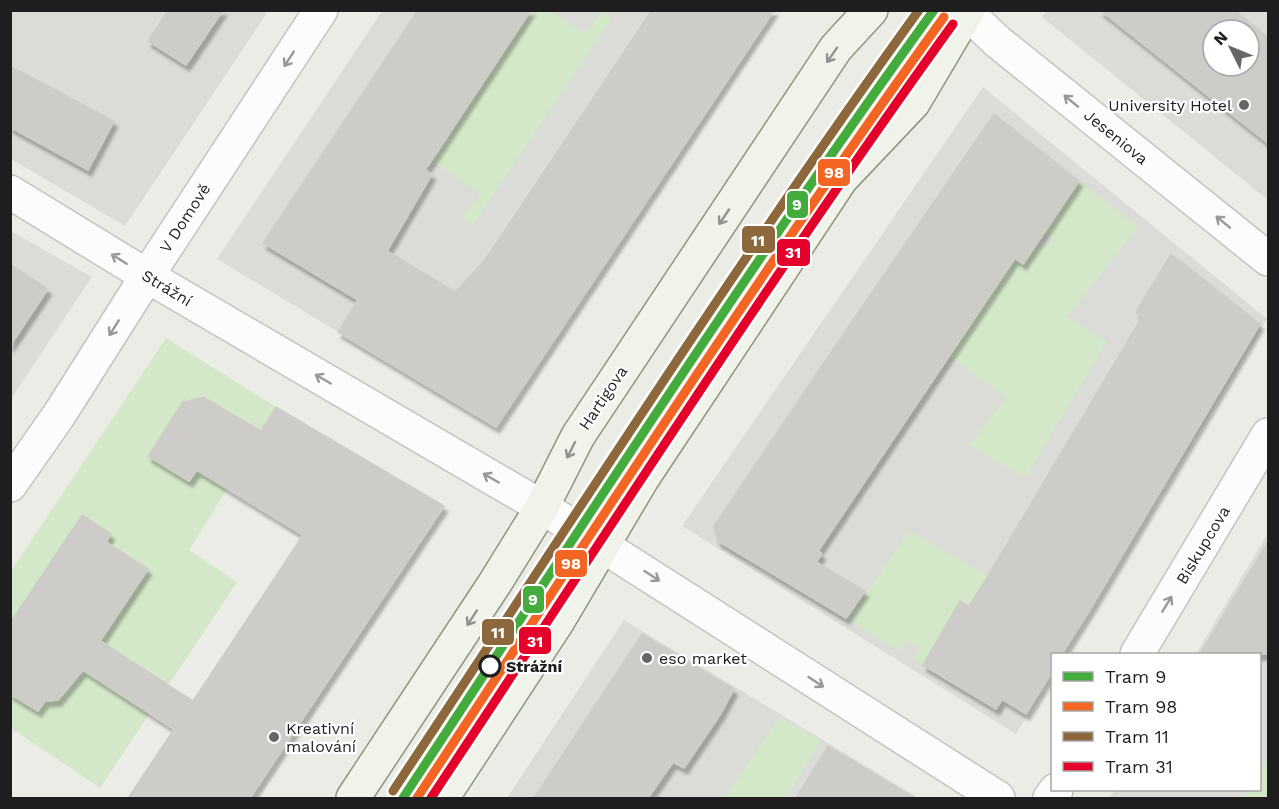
<svg xmlns="http://www.w3.org/2000/svg" width="1279" height="809" viewBox="0 0 1279 809" font-family="'Work Sans',sans-serif">
<style>
.residential{fill:#dbdbd8;fill-rule:evenodd}
.grass{fill:#d3e8c8}
.building{fill:#cdccc8;stroke:#cfcdc8;stroke-width:1.5;fill-rule:evenodd;filter:url(#shadow)}
.lines{fill:none;stroke-linecap:round;stroke-linejoin:round}
.street-casing{stroke:#c3c3c1;stroke-width:36}
.secondary-casing{stroke:#909580;stroke-width:36}
.street{stroke:#fcfcfb;stroke-width:33}
.secondary{stroke:#f0f3ea;stroke-width:33}
.tram-1-casing{stroke:#fff;stroke-width:14}
.tram-2-casing{stroke:#fff;stroke-width:14}
.tram-3-casing{stroke:#fff;stroke-width:14}
.tram-4-casing{stroke:#fff;stroke-width:14}
.tram-1{stroke:#43ac3c;stroke-width:9}
.tram-2{stroke:#f26522;stroke-width:9}
.tram-3{stroke:#8c683c;stroke-width:9}
.tram-4{stroke:#e4002b;stroke-width:9}
.oneway{stroke:#92938e}
.oneway2{stroke:#989898}
.poi-dot{fill:#666664;stroke:#fff;stroke-width:2}
.stop-dot{fill:#fff;stroke:#1e1e1e;stroke-width:3}
.labels{text-anchor:middle;dominant-baseline:central;stroke-width:4.5;stroke-linejoin:round;paint-order:stroke}
.poi-label{font-size:16px;fill:#1e1e1e;stroke:#fff;text-anchor:start}
.street-label{font-size:16px;fill:#1e1e1e;stroke:#fff}
.stop-label{font-size:16px;font-weight:bold;fill:#1e1e1e;stroke:#fff;text-anchor:start}
.line-badge{stroke:#fff;stroke-width:2}
.badge-label{font-size:16px;text-anchor:middle;font-weight:bold;fill:#fff}
</style>
<defs>
<filter id="shadow"><feDropShadow dx="3.5" dy="6" stdDeviation="1.5" flood-color="#0004"/></filter>
</defs>
<rect width="100%" height="100%" fill="#ecece7"/>
<path class="residential" d="M1047 10 1268 11V200L1042 17ZM1213 30H1249V66H1213Z
M11 11H268L125 226 11 159Z
M382 11H774L496 427 217 259Z
M983 87 1267 319 1064 654H1052V674L1016 734 682 526Z
M11 231 92 277 11 399Z
M1268 533V798H1109L1115 790H1260V654H1196Z
M624 620 919 798H507Z"/>
<path class="grass" d="M531 11H551L586 34 601 11 612 18 473 225 463 218 480 193 431 161Z
M1079 181 1138 227 1067 317 1107 341 1025 478 969 445 1007 397 948 357 1015 258 1023 264 1037 243 1045 248 1051 239 1044 233Z
M166 338 276 407 261 431 222 407 204 404 202 397 186 401 149 456 188 481 199 467 229 486 189 550 237 582 100 788 11 728V697L17 698 37 711 103 637 148 569 106 542 111 534 82 515 11 623V571Z
M909 531 988 576 969 606 960 601 923 665 913 659 919 649 906 641 900 651 848 620Z
M780 717 820 741 786 798H724Z
M1268 756V798H1243L1249 790H1260V771Z"/>
<path class="building" d="M168 10H223L186 65 148 41Z
M418 10H531L425 170 432 174 387 251 455 292 485 260 652 10H774L496 427 338 332 358 300 263 243Z
M1100 10H1234L1269 38V144ZM1213 30H1249V66H1213Z
M10 66 114 121 88 170 10 127Z
M994 114 1079 181 1023 264 1015 258 818 551 822 554 816 562 865 591 846 618 718 541 714 526 825 361Z
M1171 254 1260 324 1089 611 1062 654H1053V670L1026 714 1002 699 996 709 923 665 960 601 969 606 988 576 1142 317 1136 312Z
M10 264 48 289 10 346Z
M203 397 261 431 276 407 444 506 250 798H128L174 729 83 670 58 700 45 701 38 711 10 694V623L82 515 111 534 106 542 148 569 100 641 193 701 303 535 197 470 189 481 148 456 183 402Z
M1269 540V654H1200L1227 609Z
M642 634 734 689 721 713 684 768 673 762 648 798H534Z
M828 746 915 798H796Z"/>
<g class="lines">
<defs>
<path id="street" d="M964 10 998 42 1268 259
M10 192 147 276 542 507 998 798
M10 485 59 415 147 276 321 10
M1137 654 1268 435
M1050 798 1056 790"/>
<path id="secondary" d="M353 798 495 583 542 507 578 436 836 48 871 10
M442 798 556 624 642 479 841 179 913 103 968 10"/>
</defs>
<use href="#street" class="street-casing"/>
<use href="#secondary" class="secondary-casing"/>
<use href="#street" class="street"/>
<use href="#secondary" class="secondary"/>
<defs>
<path id="tram-1" d="M403 798C577 534 748 267 934 10"/>
<path id="tram-2" d="M417 798C590 536 760 272 944 17"/>
<path id="tram-3" d="M393 791C566 530 735 265 919 10"/>
<path id="tram-4" d="M431 798C603 539 771 276 953 24"/>
</defs>
<use href="#tram-1" class="tram-1-casing"/>
<use href="#tram-2" class="tram-2-casing"/>
<use href="#tram-3" class="tram-3-casing"/>
<use href="#tram-4" class="tram-4-casing"/>
<use href="#tram-1" class="tram-1"/>
<use href="#tram-2" class="tram-2"/>
<use href="#tram-3" class="tram-3"/>
<use href="#tram-4" class="tram-4"/>
</g>
<defs><path id="oneway-shaft" d="M-6 0H5M1.5-3L5.5 0L1.5 3" fill="none" stroke-width="1.6" stroke-linecap="round" stroke-linejoin="round" transform="scale(1.5)"/></defs>
<g class="oneway">
<use href="#oneway-shaft" transform="translate(832 55) rotate(125)"/>
<use href="#oneway-shaft" transform="translate(724 217) rotate(124)"/>
<use href="#oneway-shaft" transform="translate(571 450) rotate(117)"/>
<use href="#oneway-shaft" transform="translate(472 618) rotate(123)"/>
</g>
<g class="oneway2">
<use href="#oneway-shaft" transform="translate(289 59) rotate(123)"/>
<use href="#oneway-shaft" transform="translate(1071 101) rotate(-141)"/>
<use href="#oneway-shaft" transform="translate(1223 222) rotate(-141)"/>
<use href="#oneway-shaft" transform="translate(119 259) rotate(-148)"/>
<use href="#oneway-shaft" transform="translate(114 328) rotate(122)"/>
<use href="#oneway-shaft" transform="translate(323 379) rotate(-150)"/>
<use href="#oneway-shaft" transform="translate(491 478) rotate(-150)"/>
<use href="#oneway-shaft" transform="translate(652 576) rotate(33)"/>
<use href="#oneway-shaft" transform="translate(1167 604) rotate(-59)"/>
<use href="#oneway-shaft" transform="translate(816 682) rotate(33)"/>
</g>
<g class="poi-dot">
<circle cx="1244" cy="105" r="6"/>
<circle cx="647" cy="658" r="6"/>
<circle cx="274" cy="737" r="6"/>
</g>
<circle class="stop-dot" cx="490" cy="666" r="10"/>
<g class="labels">
<g class="poi-label">
<text x="1232" y="105" text-anchor="end">University Hotel</text>
<text x="659" y="658">eso market</text>
<text x="286" y="728">Kreativní<tspan x="286" dy="18">malování</tspan></text>
</g>
<g class="street-label">
<text transform="translate(1116 137) rotate(39)">Jeseniova</text>
<text transform="translate(185 218) rotate(-57)">V Domově</text>
<text transform="translate(167 288) rotate(31)">Strážní</text>
<text transform="translate(603 398) rotate(-56)">Hartigova</text>
<text transform="translate(1203 545) rotate(-59)">Biskupcova</text>
</g>
<g class="stop-label">
<text x="506" y="666">Strážní</text>
</g>
</g>
<g class="line-badge">
<rect x="817" y="158" width="34" height="29" rx="6" fill="#f26522"/>
<rect x="786" y="190" width="23" height="29" rx="6" fill="#43ac3c"/>
<rect x="741" y="225" width="35" height="29" rx="6" fill="#8c683c"/>
<rect x="776" y="238" width="35" height="29" rx="6" fill="#e4002b"/>
<rect x="554" y="549" width="34" height="29" rx="6" fill="#f26522"/>
<rect x="522" y="585" width="23" height="29" rx="6" fill="#43ac3c"/>
<rect x="481" y="618" width="34" height="28" rx="6" fill="#8c683c"/>
<rect x="518" y="626" width="34" height="29" rx="6" fill="#e4002b"/>
</g>
<g class="badge-label">
<text x="834" y="178">98</text>
<text x="797" y="210">9</text>
<text x="758" y="246">11</text>
<text x="793" y="258">31</text>
<text x="571" y="569">98</text>
<text x="533" y="605">9</text>
<text x="498" y="638">11</text>
<text x="535" y="647">31</text>
</g>
<rect width="1279" height="809" fill="none" stroke="#1e1e1e" stroke-width="24"/>
<rect x="1051" y="653" width="210" height="138" fill="#ffffff" stroke="#a5a5a5" stroke-width="1.5"/>
<rect x="1063" y="672" width="30" height="9" fill="#43ac3c" stroke="#a5a5a5" stroke-width="1.5"/>
<text x="1105" y="683" font-size="18" fill="#1e1e1e">Tram 9</text>
<rect x="1063" y="702" width="30" height="9" fill="#f26522" stroke="#a5a5a5" stroke-width="1.5"/>
<text x="1105" y="713" font-size="18" fill="#1e1e1e">Tram 98</text>
<rect x="1063" y="732" width="30" height="9" fill="#8c683c" stroke="#a5a5a5" stroke-width="1.5"/>
<text x="1105" y="743" font-size="18" fill="#1e1e1e">Tram 11</text>
<rect x="1063" y="762" width="30" height="9" fill="#e4002b" stroke="#a5a5a5" stroke-width="1.5"/>
<text x="1105" y="773" font-size="18" fill="#1e1e1e">Tram 31</text>
<g transform="translate(1231 48) rotate(313)"><circle r="28" fill="#ffffff" stroke="#a5a5a5" stroke-width="1.5"/>
<path d="M0-4.5L10 22L0 15L-10 22Z" fill="#666664"/>
<text y="-9" font-size="16" font-weight="bold" text-anchor="middle" fill="#1e1e1e">N</text>
</g>
</svg>
